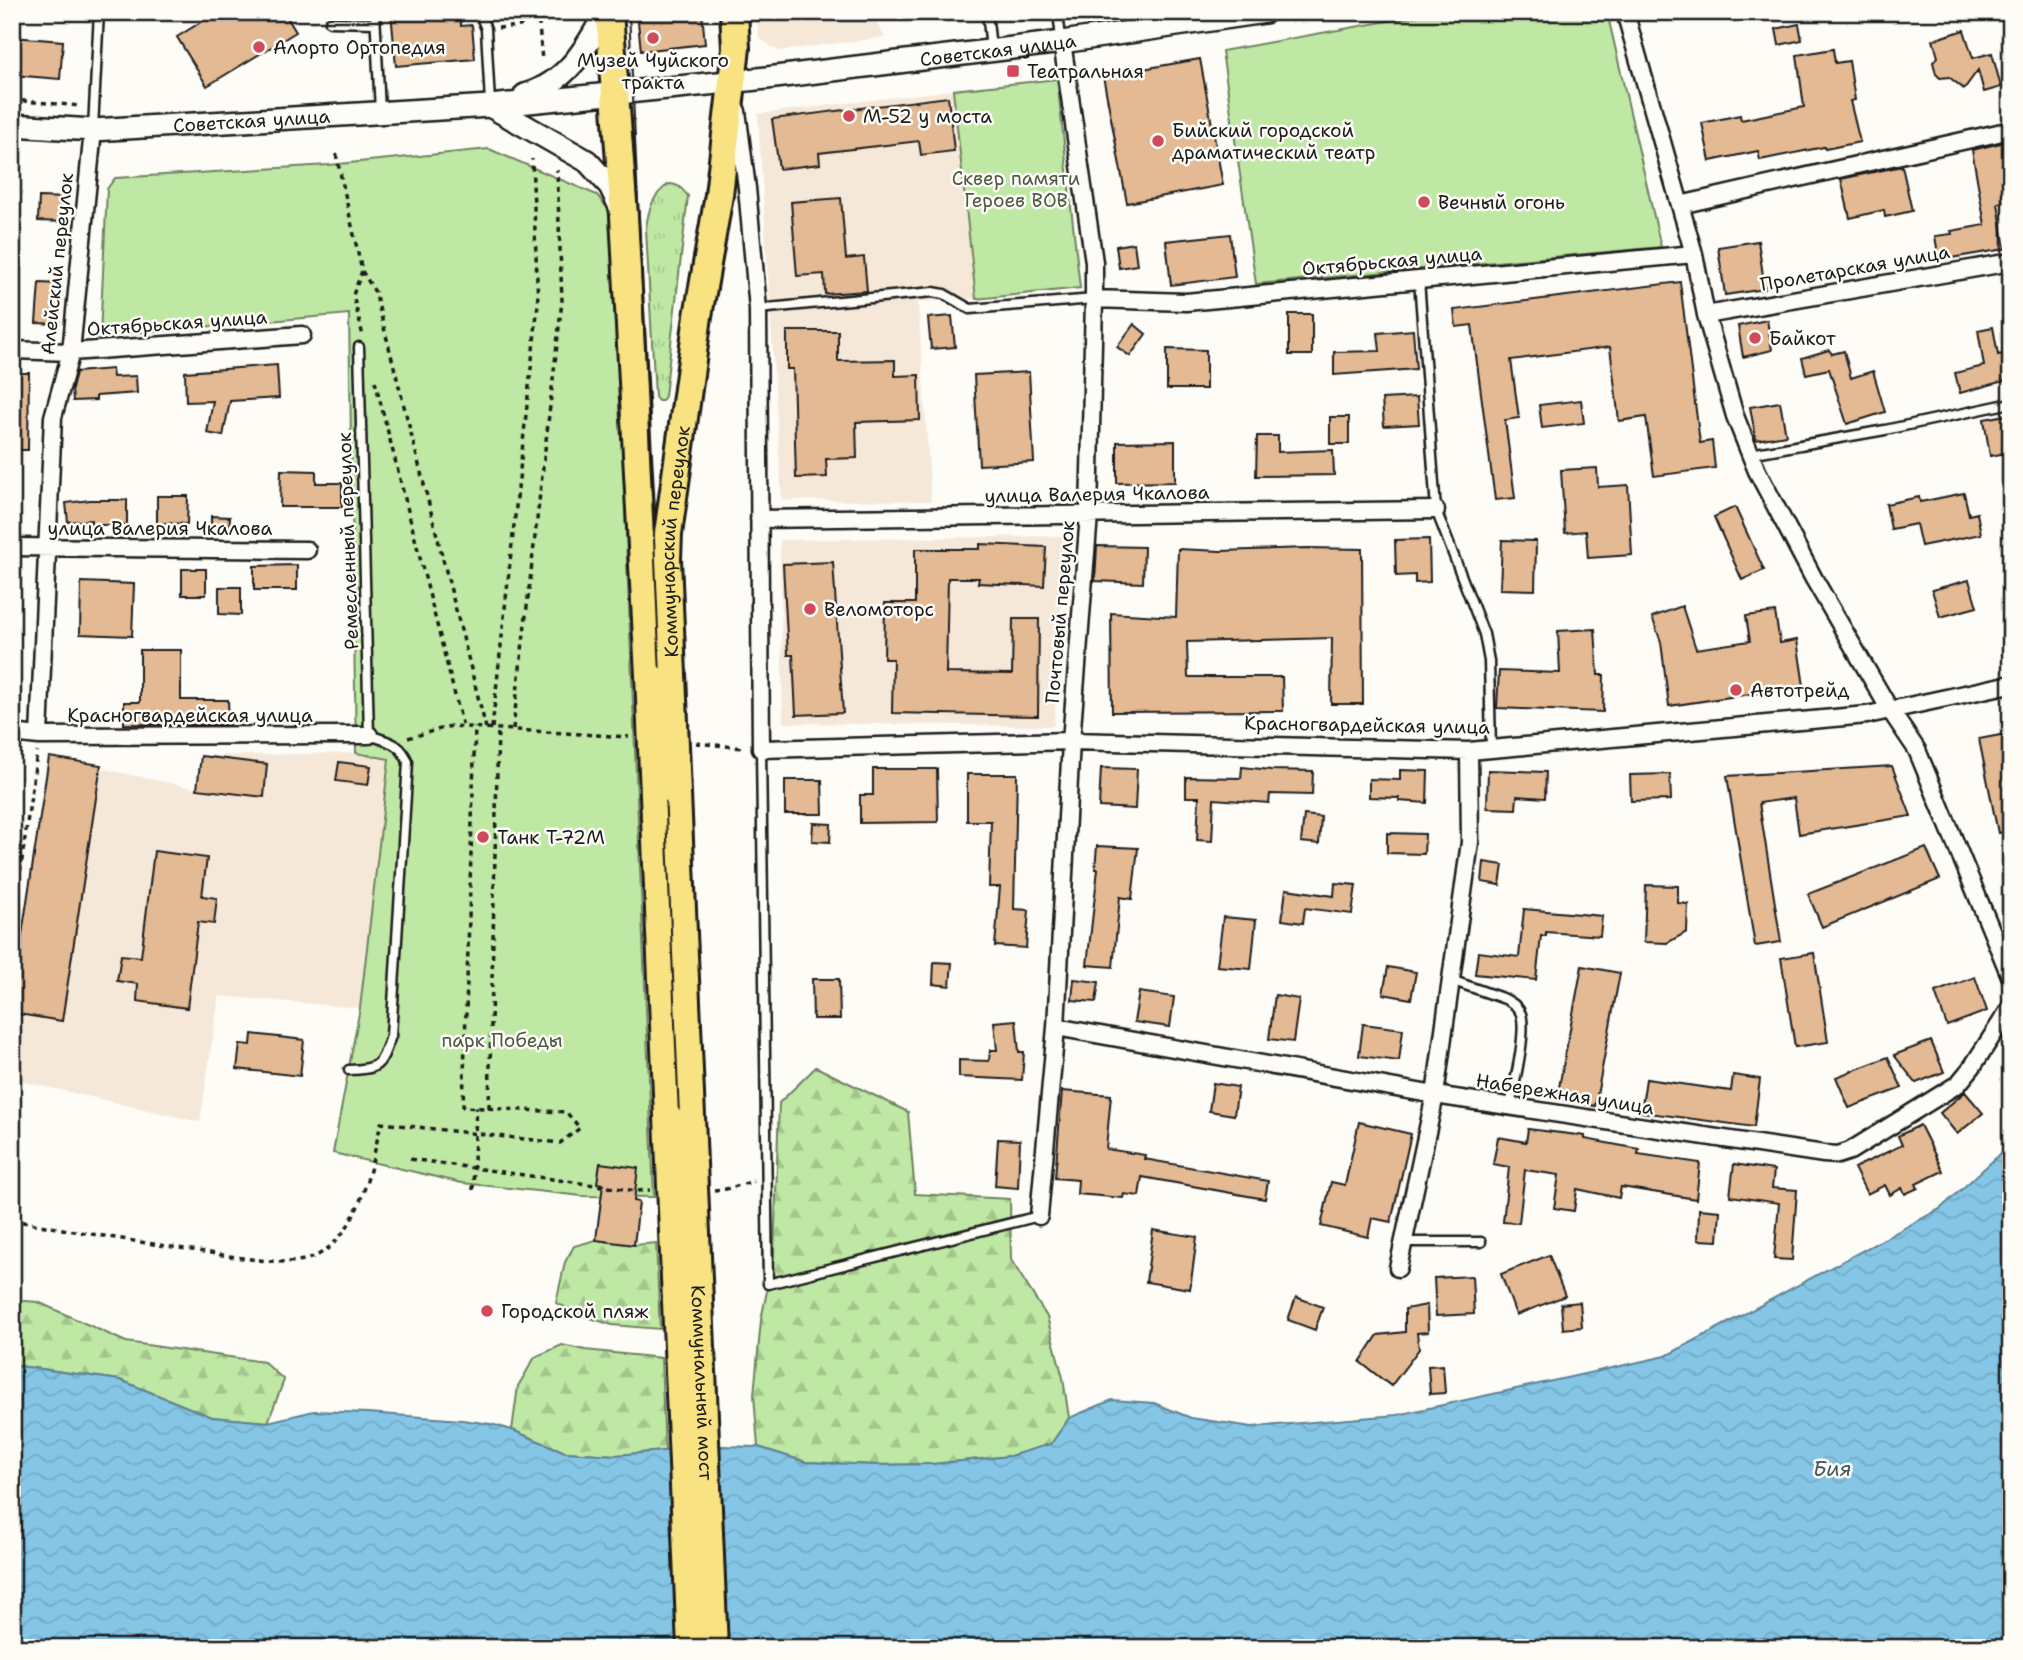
<svg xmlns="http://www.w3.org/2000/svg" width="2023" height="1660" viewBox="0 0 2023 1660" font-family="'Shantell Sans',sans-serif">
<style>
.built{fill:#f5e8d9}
.grass{fill:url(#grass-tufts);stroke:#6e8260;stroke-width:2}
.forest{fill:url(#forest-firs);stroke:#6e8260;stroke-width:2}
.park{fill:#bfe8a4;stroke:#6e8260;stroke-width:2}
.water{fill:url(#water-waves);stroke:#5b8295;stroke-width:2}
.building{fill:#e3ba94;stroke:#1c1c1c;stroke-width:2}
.lines{fill:none;stroke-linecap:round;stroke-linejoin:round}
.service-casing{stroke:#1c1c1c;stroke-width:13}
.minor-casing{stroke:#1c1c1c;stroke-width:21}
.tertiary-casing{stroke:#1c1c1c;stroke-width:26}
.primary-casing{stroke:#1c1c1c;stroke-width:32}
.path{stroke:#1c1c1c;stroke-width:3.5;stroke-dasharray:5 5;stroke-linecap:butt}
.service{stroke:#fdfcf7;stroke-width:8}
.minor{stroke:#fdfcf7;stroke-width:16}
.tertiary{stroke:#fdfcf7;stroke-width:21}
.primary{stroke:#f8e281;stroke-width:26}
.tram{stroke:#1c1c1c;stroke-width:2}
.primary-bridge-casing{stroke:#1c1c1c;stroke-width:32;stroke-linecap:butt}
.primary-bridge{stroke:#f8e281;stroke-width:26}
.poi-dot{fill:#d1495b;stroke:#fdfcf7;stroke-width:2.5}
.labels{text-anchor:middle;dominant-baseline:central;stroke-width:5;stroke-linejoin:round;paint-order:stroke}
.poi-label{font-size:19px;fill:#1c1c1c;stroke:#fdfcf7;text-anchor:start}
.street-label{font-size:19px;fill:#1c1c1c;stroke:#fdfcf7}
.park-label{font-size:19px;fill:#4d5945;stroke:#fdfcf7}
.water-label{font-size:21px;font-style:italic;fill:#415863;stroke:#fdfcf7}
</style>
<defs>
<pattern id="grass-tufts" width="24" height="20" patternUnits="userSpaceOnUse" patternTransform="scale(1.75)"><rect width="24" height="20" fill="#bfe8a4"/><path d="M3 7l-1-3M5 7V3M7 7l1-3M15 17l-1-3M17 17v-4M19 17l1-3" fill="none" stroke="#a4c68d"/></pattern>
<pattern id="forest-firs" width="22" height="20" patternUnits="userSpaceOnUse" patternTransform="scale(1.75)"><rect width="22" height="20" fill="#bfe8a4"/><path d="M5 1l3.5 6h-7zM16 11l3.5 6h-7z" fill="#a4c68d"/></pattern>
<pattern id="water-waves" width="16" height="10" patternUnits="userSpaceOnUse" patternTransform="scale(1.75)"><rect width="16" height="10" fill="#85c6e6"/><path d="M0 5q4-4 8 0t8 0" fill="none" stroke="#72aac5"/></pattern>
</defs>
<rect width="100%" height="100%" fill="#fdfcf7"/>
<filter id="ink" filterUnits="userSpaceOnUse"><feTurbulence type="fractalNoise" baseFrequency=".0143" numOctaves="2"/><feDisplacementMap in="SourceGraphic" scale="14" xChannelSelector="R" yChannelSelector="G"/><feConvolveMatrix kernelMatrix="1 2 1 2 8 2 1 2 1" color-interpolation-filters="sRGB"/></filter>
<g filter="url(#ink)">
<path class="built" d="M756 12H873V17L885 37 778 51 759 38Z
M953 90 976 299 918 302 931 501 782 500 758 114Z
M1066 536 1054 726 783 723 780 540Z
M355 753 389 759 360 1008 219 996 200 1122 12 1079V1000L49 757 197 789 201 756Z"/>
<path class="grass" d="M669 184C679 184 682 189 688 196L665 396 662 401H658L655 397 646 229C648 210 653 194 669 184Z"/>
<path class="forest" d="M816 1067 908 1112 915 1194 1010 1199 1011 1260 1047 1317 1063 1378 1069 1418 1051 1444 1010 1456 933 1464 876 1465 806 1462 758 1447 754 1395 761 1320 774 1257 779 1103Z
M596 1240 634 1245 656 1243 660 1329 612 1325 584 1316 556 1303 565 1262 574 1246Z
M12 1300 38 1302 126 1342 264 1362 284 1380 268 1422 212 1417 120 1380 12 1365Z
M562 1345 585 1350 661 1358 665 1451 616 1455 565 1452 512 1430 518 1386 535 1357Z"/>
<path class="park" d="M1438 12H1607L1661 247 1256 284 1222 51Z
M1057 79 1080 288 976 299 953 90Z
M489 149 597 195 610 211 622 392 627 561 654 1197 582 1196 462 1183 333 1153 360 1008 389 759 356 753 349 314 100 336 107 189 115 178 329 165Z"/>
<path class="water" d="M2011 1144V1648H12V1365L120 1380 212 1417 268 1422 314 1411 368 1413 462 1420 491 1424 512 1430 565 1452 616 1455 722 1446 758 1447 806 1462 875 1465 933 1464 1010 1456 1051 1444 1069 1418 1112 1400 1154 1403 1191 1418 1252 1427 1397 1415 1666 1356 1940 1209Z"/>
<path class="building" d="M217 12H284L296 32 207 86 177 37Z
M391 12H460L461 26 472 25 475 59 396 66Z
M637 12H702L705 44 641 51Z
M1799 24 1802 40 1779 45 1776 29Z
M1964 30 1973 58 1992 53 2001 87 1984 92 1978 70 1964 89 1949 77 1940 78 1936 74 1933 62 1938 57 1933 40Z
M12 37 63 41 60 79 12 75Z
M1833 49 1835 63 1849 61 1855 100 1850 101 1860 142 1825 149 1824 147 1760 160 1758 151 1710 161 1702 123 1740 115 1741 120 1804 107 1797 55Z
M1200 59 1223 185 1127 203 1103 76Z
M948 97 954 151 921 155 919 141 819 153 820 164 779 169 772 119Z
M2009 141 2011 201 1998 203 2005 249 1939 260 1935 236 1952 234 1951 231 1985 225 1972 150Z
M1902 166 1912 211 1885 217 1884 210 1850 218 1841 179Z
M39 197 67 198 65 222 38 221Z
M841 198 846 259 864 257 867 291 825 294 824 274 797 276 791 202Z
M1230 234 1235 277 1171 285 1166 241Z
M1758 241 1765 289 1725 295 1718 247Z
M1134 243 1137 265 1119 268 1116 246Z
M1680 282 1700 443 1712 441 1715 468 1654 476 1646 417 1619 421 1610 347 1511 360 1519 418 1505 420 1515 498 1495 500 1472 325 1456 327 1454 310Z
M39 283 61 284 59 324 36 323Z
M1289 314H1312V355H1289Z
M952 316 955 347 931 349 928 318Z
M1767 320 1772 350 1743 357 1738 326Z
M1134 324 1146 334 1130 356 1117 347Z
M1993 327 1998 355 2011 352V379L1960 393 1955 373 1984 366 1978 330Z
M1413 330 1416 369 1334 375V352L1380 351 1378 333Z
M787 331H838V361L895 360V376L919 375 920 420 856 422 857 458 826 459 827 477 796 478 793 369H787Z
M1167 349 1206 350V389H1167Z
M1829 350 1832 354 1844 351 1851 378 1873 371 1885 412 1847 424 1829 369 1806 374 1802 358Z
M277 365 279 398 230 401 223 436 207 433 213 401 186 402 185 372Z
M112 369 113 377 136 376 137 393 96 396V400L73 401 72 389 76 372Z
M1029 372 1034 462 979 465 974 375Z
M12 373H29L28 450H12Z
M1417 397 1419 424 1384 426 1382 399Z
M1581 400 1584 423 1542 428 1539 405Z
M1780 402 1786 435 1756 440 1750 407Z
M2006 415 2011 452 1990 456 1984 419Z
M1330 417H1349V444H1330Z
M1257 436H1278V452L1333 450 1334 475 1256 476Z
M1175 441V482L1117 483V442Z
M1597 468 1598 487 1628 485 1632 555 1588 558 1586 531 1565 533 1561 470Z
M281 470 316 471V483H342V507H280Z
M1964 493 1969 515 1977 513 1981 534 1921 546 1916 524 1891 529 1886 504 1919 497 1920 502Z
M157 496H188L187 524 157 523Z
M90 500H127V525H91V520L68 522 66 503Z
M1735 507 1764 570 1742 580 1714 517Z
M211 516 230 517 229 532 211 531Z
M1429 539 1430 582 1415 583V575L1396 576 1395 540Z
M1502 540 1536 541 1535 590 1500 589Z
M980 544 1046 547 1044 586 978 583 979 578H948L946 673 1012 674 1013 619H1039L1038 716 892 713 893 659H884L885 603H915V549H980Z
M1097 546 1144 547 1143 583 1095 581Z
M1307 548 1362 549 1363 704H1331L1332 638 1187 642 1188 677H1282L1283 711 1112 712 1111 613 1176 617 1178 549 1221 551Z
M833 562 843 713 796 715 793 655H788L783 564Z
M297 565V590H254V566Z
M182 569H206V595H182Z
M1969 580 1977 607 1940 617 1932 590Z
M81 582 134 584 132 636 80 634Z
M219 587H241V615L219 614Z
M1682 606 1696 649 1750 641 1746 616 1775 612 1780 643 1797 640 1804 686 1669 706 1661 642 1652 617Z
M1595 629 1598 675H1604L1603 712 1497 708 1499 671 1560 673 1558 631Z
M140 650H181V700H228L229 725 124 724V702H140Z
M2011 733V831L1998 833 1979 739Z
M201 756 267 764 264 797 197 789Z
M49 757 101 765 62 1021 12 1013V1000Z
M339 762 371 766 368 785 336 781Z
M1892 766 1911 816 1799 834 1794 798 1759 803 1781 942 1755 946 1727 776Z
M1242 767 1271 770 1313 771 1312 795 1270 794 1269 803 1214 799 1212 841 1197 840 1199 797H1186V777L1241 778Z
M1101 768 1137 769 1135 809 1099 807Z
M873 769H937L938 822 860 823V795H873Z
M1400 770 1428 771 1427 803 1399 801V798L1369 797V779L1400 780Z
M1488 770 1546 772 1545 798 1517 796 1516 809 1487 808Z
M967 774H1017L1014 909 1029 910 1026 948 995 946 1000 887H989L991 821H967Z
M1670 774 1671 800 1631 801 1630 775Z
M785 780H822L823 814H785Z
M1304 815 1321 817 1319 844 1301 842Z
M813 823 831 824 830 842 812 841Z
M1387 833 1425 834 1424 854 1387 853Z
M1097 846 1138 848 1132 899 1120 897 1113 967 1087 965 1098 869H1095Z
M1926 848 1940 879 1822 927 1808 894Z
M154 851 207 858 202 896 217 898 214 924 198 922 187 1008 137 1001 138 984 117 981 121 955 141 957Z
M1484 862 1503 865 1500 885 1482 882Z
M1335 883 1356 885 1352 914 1305 908 1303 923 1282 920 1286 889 1334 896Z
M1646 885 1678 886V903L1688 904 1687 932 1667 943 1644 942Z
M1524 909 1602 916 1600 936 1546 932V936H1541L1536 980 1475 974 1478 952 1519 957Z
M1223 917 1256 920 1251 969 1217 966Z
M1814 953 1828 1042 1795 1047 1781 958Z
M934 962 952 963 950 986 933 984Z
M1582 966 1620 973 1595 1106 1557 1098Z
M1388 967 1416 972 1411 999 1383 994Z
M1975 977 1987 1011 1947 1026 1935 992Z
M812 979H839L840 1019H813Z
M1074 979 1099 982 1096 1002 1072 1000Z
M1139 992 1174 997 1170 1027 1134 1022Z
M1275 995 1299 999 1293 1042 1269 1039Z
M1016 1020 1019 1052H1024L1022 1080 959 1077V1060L989 1061 990 1050H997L994 1022Z
M1363 1024 1403 1029 1399 1061 1359 1056Z
M252 1034 304 1040 300 1076 237 1069 240 1044 251 1045Z
M1931 1041 1944 1072 1916 1083 1894 1055Z
M1888 1057 1902 1088 1849 1108 1836 1077Z
M1733 1075 1760 1079 1754 1127 1641 1112 1646 1079 1731 1091Z
M1213 1083 1238 1087 1234 1115 1209 1111Z
M1062 1091 1111 1095 1106 1149 1145 1155 1144 1159 1268 1181 1265 1199 1142 1177 1139 1196 1124 1194 1123 1198 1077 1194 1078 1180 1055 1178Z
M1965 1092 1983 1113 1957 1134 1940 1113Z
M1359 1122 1411 1134 1391 1222 1372 1218 1368 1237 1321 1226 1331 1182 1345 1185Z
M1920 1125 1943 1171 1916 1184 1918 1188 1905 1194 1902 1188 1890 1195 1885 1185 1867 1194 1854 1168 1902 1145 1898 1136Z
M1528 1129 1585 1136V1139L1639 1149 1638 1154 1700 1163 1696 1199 1621 1187 1619 1198 1577 1189 1574 1211 1554 1208 1559 1175 1525 1170 1519 1223 1503 1222 1509 1167 1493 1164 1498 1137 1526 1142Z
M998 1139 1020 1140 1018 1188 995 1186Z
M600 1163 638 1168 634 1201 639 1202 634 1245 596 1240 603 1184 597 1183Z
M1734 1164 1774 1170 1772 1188 1797 1190 1792 1260 1774 1259 1779 1203 1730 1196Z
M1699 1209 1720 1211 1718 1241 1698 1240Z
M1153 1230 1197 1237 1190 1289 1146 1282Z
M1549 1255 1565 1296 1516 1315 1501 1274Z
M1472 1276 1474 1314 1436 1316 1434 1278Z
M1296 1297 1323 1307 1315 1330 1288 1320Z
M1580 1302 1582 1327 1563 1329 1561 1304Z
M1427 1305 1428 1332 1417 1333 1419 1349 1391 1386 1360 1362 1378 1335 1405 1332V1309Z
M1443 1365 1445 1393 1430 1394 1428 1366Z"/>
<g class="lines">
<defs>
<path id="service" d="M375 12 380 111
M479 12 486 29 490 103
M987 12 991 48
M1058 12 1061 39
M330 22 375 23
M93 128 99 12
M1419 280 1436 510 1484 634 1489 661 1491 748
M758 309 933 292 944 294 970 309 1094 299
M1750 454 1885 430 2011 403
M761 749 768 1284 1039 1216
M1451 980 1505 999C1512 1003 1518 1006 1521 1014 1527 1033 1514 1085 1510 1106
M349 1070C381 1069 380 1065 391 1036L408 762C400 742 388 742 369 735L359 347
M1403 1242H1481"/>
<path id="minor" d="M1625 12 1694 254 1706 315 1735 416 1757 471 1814 579 1890 710 1917 750 2011 978
M737 111 747 188 758 309 761 749 1071 741 1469 751 1867 715 2011 684
M1680 205 2011 130
M1094 299 1186 302 1694 254
M1706 315 2011 262
M12 350 71 352 302 335
M759 519 1436 510
M12 547 307 550
M12 733 39 736 369 735
M39 736 53 417 71 352 93 130
M1056 1027 1435 1095 1824 1154 1838 1155 1850 1151 1958 1084 1972 1067 2011 1007
M1039 1216 1056 1027 1071 741 1089 515 1094 299V262L1062 42
M1398 1268 1435 1095 1470 842 1469 751"/>
<g id="tertiary">
<path d="M525 95C567 82 586 49 606 12"/>
<path d="M490 106 587 161 610 186 620 207"/>
<path id="s1" d="M12 125 93 130 490 106 767 78 1062 42 1265 12"/>
</g>
<g id="primary">
<path d="M609 12 624 216 649 675"/>
<path id="s2" d="M672 674 667 559 668 534 698 316 719 195 736 48 734 12"/>
<path d="M677 794 691 1117"/>
<path d="M654 795 668 1117"/>
</g>
</defs>
<use href="#service" class="service-casing"/>
<use href="#minor" class="minor-casing"/>
<use href="#tertiary" class="tertiary-casing"/>
<use href="#primary" class="primary-casing"/>
<path class="path" d="M538 12 542 61
M498 28 520 26 531 12
M12 100 81 106
M336 154 362 271 375 292 486 728
M362 271 353 295 363 336
M375 381 463 727
M492 728 538 304 532 159
M513 729 562 301 557 170
M408 738 451 726 629 737
M696 743 744 748
M12 931 37 752
M489 1108 498 728
M410 1159 637 1191 650 1190
M473 1190 476 1107
M714 1190 726 1189 754 1181
M12 1220C72 1231 132 1241 192 1250 223 1255 255 1261 287 1262 296 1262 311 1259 318 1255 361 1231 371 1166 381 1123L560 1143 580 1128 566 1112 463 1107 475 727"/>
<use href="#service" class="service"/>
<use href="#minor" class="minor"/>
<use href="#tertiary" class="tertiary"/>
<use href="#primary" class="primary"/>
<path class="tram" d="M629 12 655 560 702 1648"/>
<defs>
<g id="primary-bridge">
<path d="M672 674 677 794"/>
<path d="M649 675 654 795"/>
<path d="M668 1117 691 1648"/>
<path id="s3" d="M691 1117 714 1648"/>
</g>
</defs>
<use href="#primary-bridge" class="primary-bridge-casing"/>
<use href="#primary-bridge" class="primary-bridge"/>
</g>
</g>
<g class="poi-dot">
<circle cx="653" cy="38" r="7"/>
<circle cx="259" cy="47" r="7"/>
<rect x="1006" y="64" width="14" height="14" rx="3.5"/>
<circle cx="849" cy="116" r="7"/>
<circle cx="1158" cy="141" r="7"/>
<circle cx="1424" cy="202" r="7"/>
<circle cx="1755" cy="338" r="7"/>
<circle cx="810" cy="609" r="7"/>
<circle cx="1736" cy="690" r="7"/>
<circle cx="483" cy="837" r="7"/>
<circle cx="487" cy="1311" r="7"/>
</g>
<g class="labels">
<g class="poi-label">
<text x="273" y="47">Алорто Ортопедия</text>
<text x="653" y="60" text-anchor="middle">Музей Чуйского<tspan x="653" dy="22">тракта</tspan></text>
<text x="1027" y="71">Театральная</text>
<text x="863" y="116">М-52 у моста</text>
<text x="1172" y="130">Бийский городской<tspan x="1172" dy="22">драматический театр</tspan></text>
<text x="1438" y="202">Вечный огонь</text>
<text x="1769" y="338">Байкот</text>
<text x="824" y="609">Веломоторс</text>
<text x="1750" y="690">Автотрейд</text>
<text x="497" y="837">Танк Т-72М</text>
<text x="501" y="1311">Городской пляж</text>
</g>
<g class="street-label">
<text stroke="none"><textPath href="#s1" startOffset="990">Советская улица</textPath></text>
<text stroke="none"><textPath href="#s1" startOffset="240">Советская улица</textPath></text>
<text transform="translate(1392 261) rotate(-5)">Октябрьская улица</text>
<text transform="translate(57 264) rotate(-84)">Алейский переулок</text>
<text transform="translate(1855 268) rotate(-10)">Пролетарская улица</text>
<text transform="translate(177 323) rotate(-4)">Октябрьская улица</text>
<text transform="translate(1097 494) rotate(-1)">улица Валерия Чкалова</text>
<text x="160" y="528">улица Валерия Чкалова</text>
<text transform="translate(348 541) rotate(-92)">Ремесленный переулок</text>
<text stroke="none"><textPath href="#s2" startOffset="133">Коммунарский переулок</textPath></text>
<text transform="translate(1060 612) rotate(-85)">Почтовый переулок</text>
<text x="190" y="715">Красногвардейская улица</text>
<text transform="translate(1367 725) rotate(1)">Красногвардейская улица</text>
<text transform="translate(1565 1094) rotate(9)">Набережная улица</text>
<text stroke="none"><textPath href="#s3" startOffset="266">Коммунальный мост</textPath></text>
</g>
<g class="park-label">
<text x="1016" y="178">Сквер памяти<tspan x="1016" dy="22">Героев ВОВ</tspan></text>
<text x="502" y="1040">парк Победы</text>
</g>
<g class="water-label">
<text x="1832" y="1469">Бия</text>
</g>
</g>
<rect width="2023" height="1660" fill="none" stroke="#fdfcf7" stroke-width="42"/>
<rect x="21" y="21" width="1981" height="1618" fill="none" stroke="#1c1c1c" stroke-width="2.5" filter="url(#ink)"/>
</svg>
